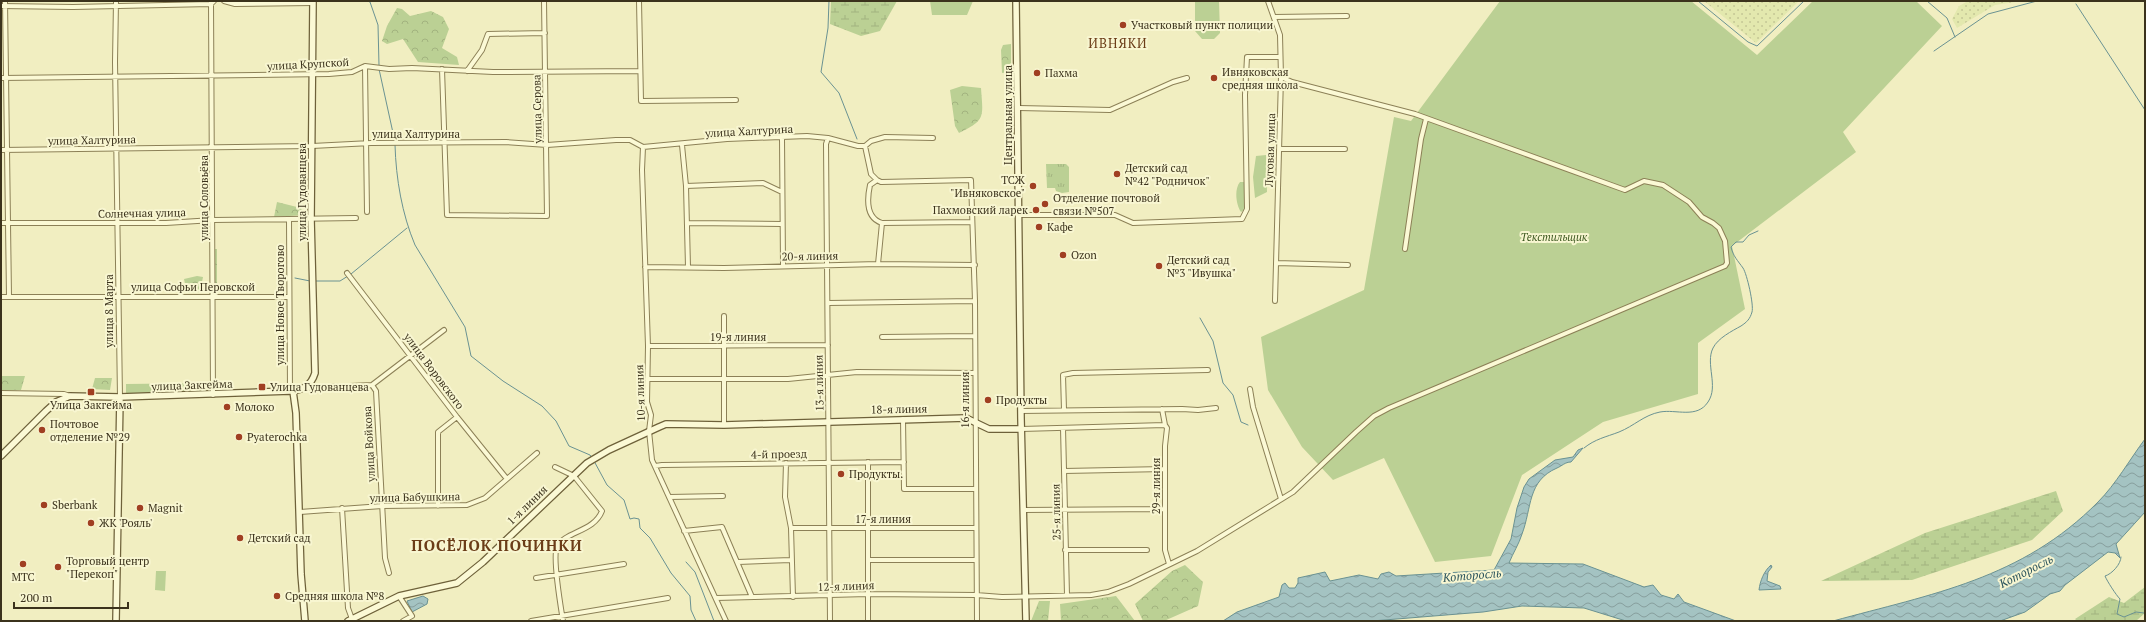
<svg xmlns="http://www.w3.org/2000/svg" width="2146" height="622" viewBox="0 0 2146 622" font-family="'PT Serif',serif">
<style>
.farmland{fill:url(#farmland-dots)}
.green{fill:#bbd094}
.forest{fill:url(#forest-crowns)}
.wetland{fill:url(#wetland-marsh)}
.park{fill:url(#park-tufts)}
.water{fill:url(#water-waves);stroke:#6a9292}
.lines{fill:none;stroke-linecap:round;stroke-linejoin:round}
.stream{stroke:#6a9292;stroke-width:1}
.street-casing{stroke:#8c8057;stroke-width:6}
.secondary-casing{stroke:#6e613a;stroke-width:8}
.street{stroke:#fbf9d5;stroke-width:4}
.secondary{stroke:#fbf9d5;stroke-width:5.5}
.poi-dot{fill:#a03f22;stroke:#f8f6d1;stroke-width:1.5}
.labels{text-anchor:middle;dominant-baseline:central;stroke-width:4;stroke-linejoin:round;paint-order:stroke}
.poi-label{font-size:11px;fill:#3b321c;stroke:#f8f6d1;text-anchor:start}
.street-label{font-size:11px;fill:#3b321c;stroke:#f8f6d1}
.park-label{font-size:11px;font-style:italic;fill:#3e5921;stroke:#f8f6d1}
.water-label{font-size:12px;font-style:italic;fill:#2a535c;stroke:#f8f6d1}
.quarter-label{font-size:13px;letter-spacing:1px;fill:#6b3d18;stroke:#f8f6d1}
.district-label{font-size:15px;font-weight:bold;letter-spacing:1px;fill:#6b3d18;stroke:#f8f6d1}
</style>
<defs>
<pattern id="farmland-dots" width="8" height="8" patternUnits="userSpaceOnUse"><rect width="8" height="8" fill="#e3e8ae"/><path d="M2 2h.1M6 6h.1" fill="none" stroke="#c4c795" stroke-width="1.8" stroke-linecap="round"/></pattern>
<pattern id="forest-crowns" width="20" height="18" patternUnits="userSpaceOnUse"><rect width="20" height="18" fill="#bbd094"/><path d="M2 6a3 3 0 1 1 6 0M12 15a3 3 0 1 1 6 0" fill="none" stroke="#a2b37f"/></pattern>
<pattern id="wetland-marsh" width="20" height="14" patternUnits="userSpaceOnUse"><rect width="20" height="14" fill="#bbd094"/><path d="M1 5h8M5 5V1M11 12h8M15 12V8" fill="none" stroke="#a2b37f"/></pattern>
<pattern id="park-tufts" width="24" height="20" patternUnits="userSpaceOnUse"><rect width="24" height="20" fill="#bbd094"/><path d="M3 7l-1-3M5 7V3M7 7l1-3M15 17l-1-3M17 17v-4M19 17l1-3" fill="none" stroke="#a2b37f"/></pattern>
<pattern id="water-waves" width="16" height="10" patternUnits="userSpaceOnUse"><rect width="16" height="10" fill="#a4c3c2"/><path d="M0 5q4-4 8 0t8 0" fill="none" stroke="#879f9d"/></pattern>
</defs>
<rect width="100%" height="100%" fill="#f1eec1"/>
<path class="farmland" d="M1704 1H1799L1756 43Z
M1968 1H2022L1995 5 1957 28 1952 19 1959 6Z"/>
<path class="green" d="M930 1H973L967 15H932Z
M1195 1H1219L1220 33 1214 39H1202L1195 31Z
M1500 1H1691L1757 55 1813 1H1916L1942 26 1843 132 1856 152 1732 246 1745 309 1698 343V394L1603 422 1522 475 1491 556 1435 562 1384 458 1333 480 1302 447 1268 390 1261 337 1364 290 1394 117 1411 121Z
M1266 155 1267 192 1255 198 1253 177 1256 156Z
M1240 182H1244V210L1241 212C1236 205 1234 189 1240 182Z
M209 383V392L126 393V384Z
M156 571H166L165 591 155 590Z"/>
<path class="forest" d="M397 8 402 9 410 16 431 11 443 17 449 29 442 48 457 57 459 65 418 62 403 39 387 44 382 41 387 26Z
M1011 44V72L1002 73 1001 50 1003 45Z
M962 86 981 88C983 117 986 120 959 133L955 126 950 90Z
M277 202 301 208 304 215 274 217Z
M214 249H217V284H236V291L215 292Z
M197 276 203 277 200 292 187 293 184 279Z
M1 376H25L21 390 1 391Z
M95 378H112L110 390 92 389Z
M1185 565 1203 582 1198 606 1164 621H1143L1135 604 1172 571Z
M1116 596 1135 621H1061L1060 604Z
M1039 601H1050L1048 621H1031Z"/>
<path class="wetland" d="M831 1H897L880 31 861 36 830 24Z
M2056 491 2063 511 2032 540 1912 580 1821 581 1925 533Z
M2145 587V613L2136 621H2077L2075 619 2109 597 2124 603Z"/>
<path class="park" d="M1046 164H1066L1069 167V192L1062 193 1056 191 1055 188H1047Z"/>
<path class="water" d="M2145 439V512L2116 544 2120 558 2115 553 2108 552 2065 585 2060 591 2050 594 2025 612 2000 621H1833C1932 594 2022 579 2098 502 2116 484 2130 459 2145 439Z
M1583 448 1571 462C1565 462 1562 466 1557 468 1527 481 1532 508 1522 534 1519 544 1513 553 1509 563L1583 564 1644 587 1653 585 1661 595 1674 599 1678 594 1684 602 1736 621H1626L1584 608 1522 606 1483 612 1372 621H1223L1237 612 1279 597 1282 585 1285 583 1289 588H1295L1298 583V578L1325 572 1330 581 1359 575 1378 579 1381 574 1389 572 1396 576 1494 570 1511 539 1517 508 1524 487 1529 479 1555 460 1573 457 1578 450Z
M1771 565 1772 567 1768 572 1767 581 1780 586 1781 589 1759 590C1760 581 1764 571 1771 565Z
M423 596 428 599 427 604 412 612 407 601Z"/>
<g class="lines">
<path class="stream" d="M368 1 370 2 378 25 379 65
M829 1 828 28 821 72 839 93 857 139
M1698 1 1748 42 1757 46 1804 1
M1927 1 1947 18 1955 37
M2076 4 2145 110
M1934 51 1988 14 2037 1
M379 69 395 142
M395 145C396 179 402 214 415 245L465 327 471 356 503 381 542 406 556 421 569 446 590 455 592 458
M351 274 407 228
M295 278 310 281
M315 281H340L348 276
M1200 318 1213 341 1223 383 1233 395 1241 422 1248 425
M1584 448C1595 439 1606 437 1619 432 1634 426 1644 415 1660 412 1676 409 1697 419 1708 402 1719 386 1705 364 1713 348 1718 338 1732 331 1741 326 1747 322 1750 319 1752 312 1754 305 1747 274 1743 268 1738 261 1733 256 1731 247L1736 242H1743L1749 235 1758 231
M594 461 607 485 624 500 630 519 634 518 639 519 640 528 650 538 671 573 690 596 691 610 696 621
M2121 557C2121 564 2112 574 2105 576 2107 581 2116 595 2120 599L2117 614 2124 617 2136 612 2144 613
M686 562 695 572 714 621"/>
<defs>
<path id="street" d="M5 1 9 297
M116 1 115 62 120 397
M211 1 213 395
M224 1 235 4 313 3
M639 1 641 101 736 100
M1268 1 1280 35 1281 77 1275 301
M1 6 73 7 211 4 214 1
M1274 17 1347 16
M365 66 367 212
M442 69 447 215 547 216 544 1
M467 71 482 50 488 34 545 33
M1 78 329 74 352 72 365 66 389 69 412 68 493 72 639 71
M1019 108 1110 110 1173 82 1187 78
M782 138 783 265
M682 145 686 186 688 267
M865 146 871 174 877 180 870 185C867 199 866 218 882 223L878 264
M643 147 642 170 648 346 647 402 651 415 649 431 652 460 726 621
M1279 149H1345
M1 150 312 146 371 143 506 142 547 145 616 140H630L643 147 727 139 807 136 828 138
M877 180 881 182 971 180 975 301 977 621
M686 186 763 183 782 192
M1018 215H1115L1133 223 1242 219 1247 209 1245 95 1247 57H1280
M289 219 290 391
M1 223H166L213 220 356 218
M688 223 782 224
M882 223 972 222
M1405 249 1421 139 1426 119
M1276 263 1348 265
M645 267 724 268 878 264 975 265
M347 273 457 417 507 479
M1 297H289
M828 303 975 301
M882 337 974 336
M648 346 828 345
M647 379H788L857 372 975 373
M372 385 376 391 385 558 389 573
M306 388 372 385 444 330
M1250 389 1253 407 1281 499
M1 393 64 394 70 396
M1162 409 1165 425 1167 428 1165 446V550L1169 564
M1064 410 1063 375 1073 373 1208 370
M1021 411 1182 409 1198 410 1216 408
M903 419 904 489H975
M724 425V316
M1063 428 1067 595
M1021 429 1165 425
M868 462V621
M786 463 785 497 791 528 793 597
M655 466 662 465 904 462
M555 467 574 476 602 511C594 532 565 531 557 547 552 557 561 608 563 621
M1064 471 1165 469
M669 497 723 496
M438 506V432L457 417
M342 508 348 608 352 619
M1023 510 1165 509
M300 512 382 506 467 505 485 498 537 453
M791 528H976
M684 531 722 527 752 597
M1065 550H1147
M868 560H976
M738 562 791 560
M536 578 624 564
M399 596 412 616 403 621
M716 598 868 594 976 595 1002 597 1091 595 1108 592 1129 584 1197 551 1293 492 1356 432 1374 416 1389 408 1725 266 1727 263 1725 241 1719 228 1713 223 1702 217 1689 202 1663 185 1644 181 1625 190 1415 114 1292 82 1281 77
M531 621 668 598
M830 621 826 144 828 138 858 146H865L871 141 885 137 933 138"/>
<path id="secondary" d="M1016 1 1021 419 1026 621
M293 391 296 413 301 574 305 621
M1 456 46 411 56 402 70 396 120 397 290 391C303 390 311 386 315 373L311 219 313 1
M116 621 120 397
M348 621 399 596 457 583 483 562 587 463 609 450 659 427 666 424 724 425 966 418 989 429H1021"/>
</defs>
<use href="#street" class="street-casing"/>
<use href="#secondary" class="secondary-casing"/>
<use href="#street" class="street"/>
<use href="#secondary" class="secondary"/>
</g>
<g class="poi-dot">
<circle cx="1123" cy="25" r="4"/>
<circle cx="1037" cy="73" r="4"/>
<circle cx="1214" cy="78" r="4"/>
<circle cx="1117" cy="174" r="4"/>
<circle cx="1033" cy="186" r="4"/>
<circle cx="1045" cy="204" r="4"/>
<circle cx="1036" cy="210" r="4"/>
<circle cx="1039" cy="227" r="4"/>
<circle cx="1063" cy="255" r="4"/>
<circle cx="1159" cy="266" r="4"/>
<rect x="258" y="383" width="8" height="8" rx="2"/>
<rect x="87" y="388" width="8" height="8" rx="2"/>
<circle cx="988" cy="400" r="4"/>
<circle cx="227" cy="407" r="4"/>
<circle cx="42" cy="430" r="4"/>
<circle cx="239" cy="437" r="4"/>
<circle cx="841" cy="474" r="4"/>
<circle cx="44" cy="505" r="4"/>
<circle cx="140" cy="508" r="4"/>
<circle cx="91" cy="523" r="4"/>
<circle cx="240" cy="538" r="4"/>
<circle cx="23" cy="564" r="4"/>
<circle cx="58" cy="567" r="4"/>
<circle cx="277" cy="596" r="4"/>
</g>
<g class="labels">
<g class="poi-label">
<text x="1131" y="25">Участковый пункт полиции</text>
<text x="1222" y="72">Ивняковская<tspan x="1222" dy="13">средняя школа</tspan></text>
<text x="1045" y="73">Пахма</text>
<text x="1125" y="168">Детский сад<tspan x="1125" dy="13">№42 "Родничок"</tspan></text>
<text x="1025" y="180" text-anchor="end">ТСЖ<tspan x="1025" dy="13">"Ивняковское"</tspan></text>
<text x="1053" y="198">Отделение почтовой<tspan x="1053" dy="13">связи №507</tspan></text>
<text x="1028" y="210" text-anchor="end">Пахмовский ларек</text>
<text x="1047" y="227">Кафе</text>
<text x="1071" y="255">Ozon</text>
<text x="1167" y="260">Детский сад<tspan x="1167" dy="13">№3 "Ивушка"</tspan></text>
<text x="270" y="387">Улица Гудованцева</text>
<text x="996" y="400">Продукты</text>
<text x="91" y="405" text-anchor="middle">Улица Закгейма</text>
<text x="235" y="407">Молоко</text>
<text x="50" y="424">Почтовое<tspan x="50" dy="13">отделение №29</tspan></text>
<text x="247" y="437">Pyaterochka</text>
<text x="849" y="474">Продукты.</text>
<text x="52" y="505">Sberbank</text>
<text x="148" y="508">Magnit</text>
<text x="99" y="523">ЖК 'Рояль'</text>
<text x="248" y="538">Детский сад</text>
<text x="66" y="561">Торговый центр<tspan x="66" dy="13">"Перекоп"</tspan></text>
<text x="23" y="577" text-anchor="middle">МТС</text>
<text x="285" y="596">Средняя школа №8</text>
</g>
<g class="street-label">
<text transform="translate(308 64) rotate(-3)">улица Крупской</text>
<text transform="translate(537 109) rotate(-91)">улица Серова</text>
<text transform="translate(1008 115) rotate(-90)">Центральная улица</text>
<text transform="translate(749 131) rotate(-3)">улица Халтурина</text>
<text x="416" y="134">улица Халтурина</text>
<text transform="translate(92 140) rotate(-1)">улица Халтурина</text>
<text transform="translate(1270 150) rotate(-88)">Луговая улица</text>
<text transform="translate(302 192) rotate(-90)">улица Гудованцева</text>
<text transform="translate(204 198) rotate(-90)">улица Соловьёва</text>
<text transform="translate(142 213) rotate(-1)">Солнечная улица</text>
<text transform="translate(810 256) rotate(-1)">20-я линия</text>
<text x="193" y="287">улица Софьи Перовской</text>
<text transform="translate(280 305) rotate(-90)">улица Новое Творогово</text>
<text transform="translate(109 311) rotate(-90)">улица 8 Марта</text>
<text x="738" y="337">19-я линия</text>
<text transform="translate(434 371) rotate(53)">улица Воровского</text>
<text transform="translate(819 383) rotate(-91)">13-я линия</text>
<text transform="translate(192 385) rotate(-2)">улица Закгейма</text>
<text transform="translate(640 393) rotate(-92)">10-я линия</text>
<text transform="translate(965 400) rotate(-90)">16-я линия</text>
<text transform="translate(899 409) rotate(-1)">18-я линия</text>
<text transform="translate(369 444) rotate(-93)">улица Войкова</text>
<text transform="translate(779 454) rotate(-1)">4-й проезд</text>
<text transform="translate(1156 486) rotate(-90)">29-я линия</text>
<text transform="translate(415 497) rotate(-1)">улица Бабушкина</text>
<text transform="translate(527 505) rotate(-44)">1-я линия</text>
<text transform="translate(1056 512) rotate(-91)">25-я линия</text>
<text x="883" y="519">17-я линия</text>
<text transform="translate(846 586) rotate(-2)">12-я линия</text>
</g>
<g class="park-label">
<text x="1554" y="237">Текстильщик</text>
</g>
<g class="water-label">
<text transform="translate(2026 571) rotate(-27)">Которосль</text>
<text transform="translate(1472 575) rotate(-5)">Которосль</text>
</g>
<g class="quarter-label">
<text x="1118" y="43">ИВНЯКИ</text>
</g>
<g class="district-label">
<text x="497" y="545">ПОСЁЛОК ПОЧИНКИ</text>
</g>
</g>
<rect width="2146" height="622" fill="none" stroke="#3b321c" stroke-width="4"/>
<path d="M14 602v6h114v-6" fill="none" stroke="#3b321c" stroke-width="2"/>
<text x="20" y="602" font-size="12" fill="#3b321c" stroke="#f8f6d1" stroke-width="3" paint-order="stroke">200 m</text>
</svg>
